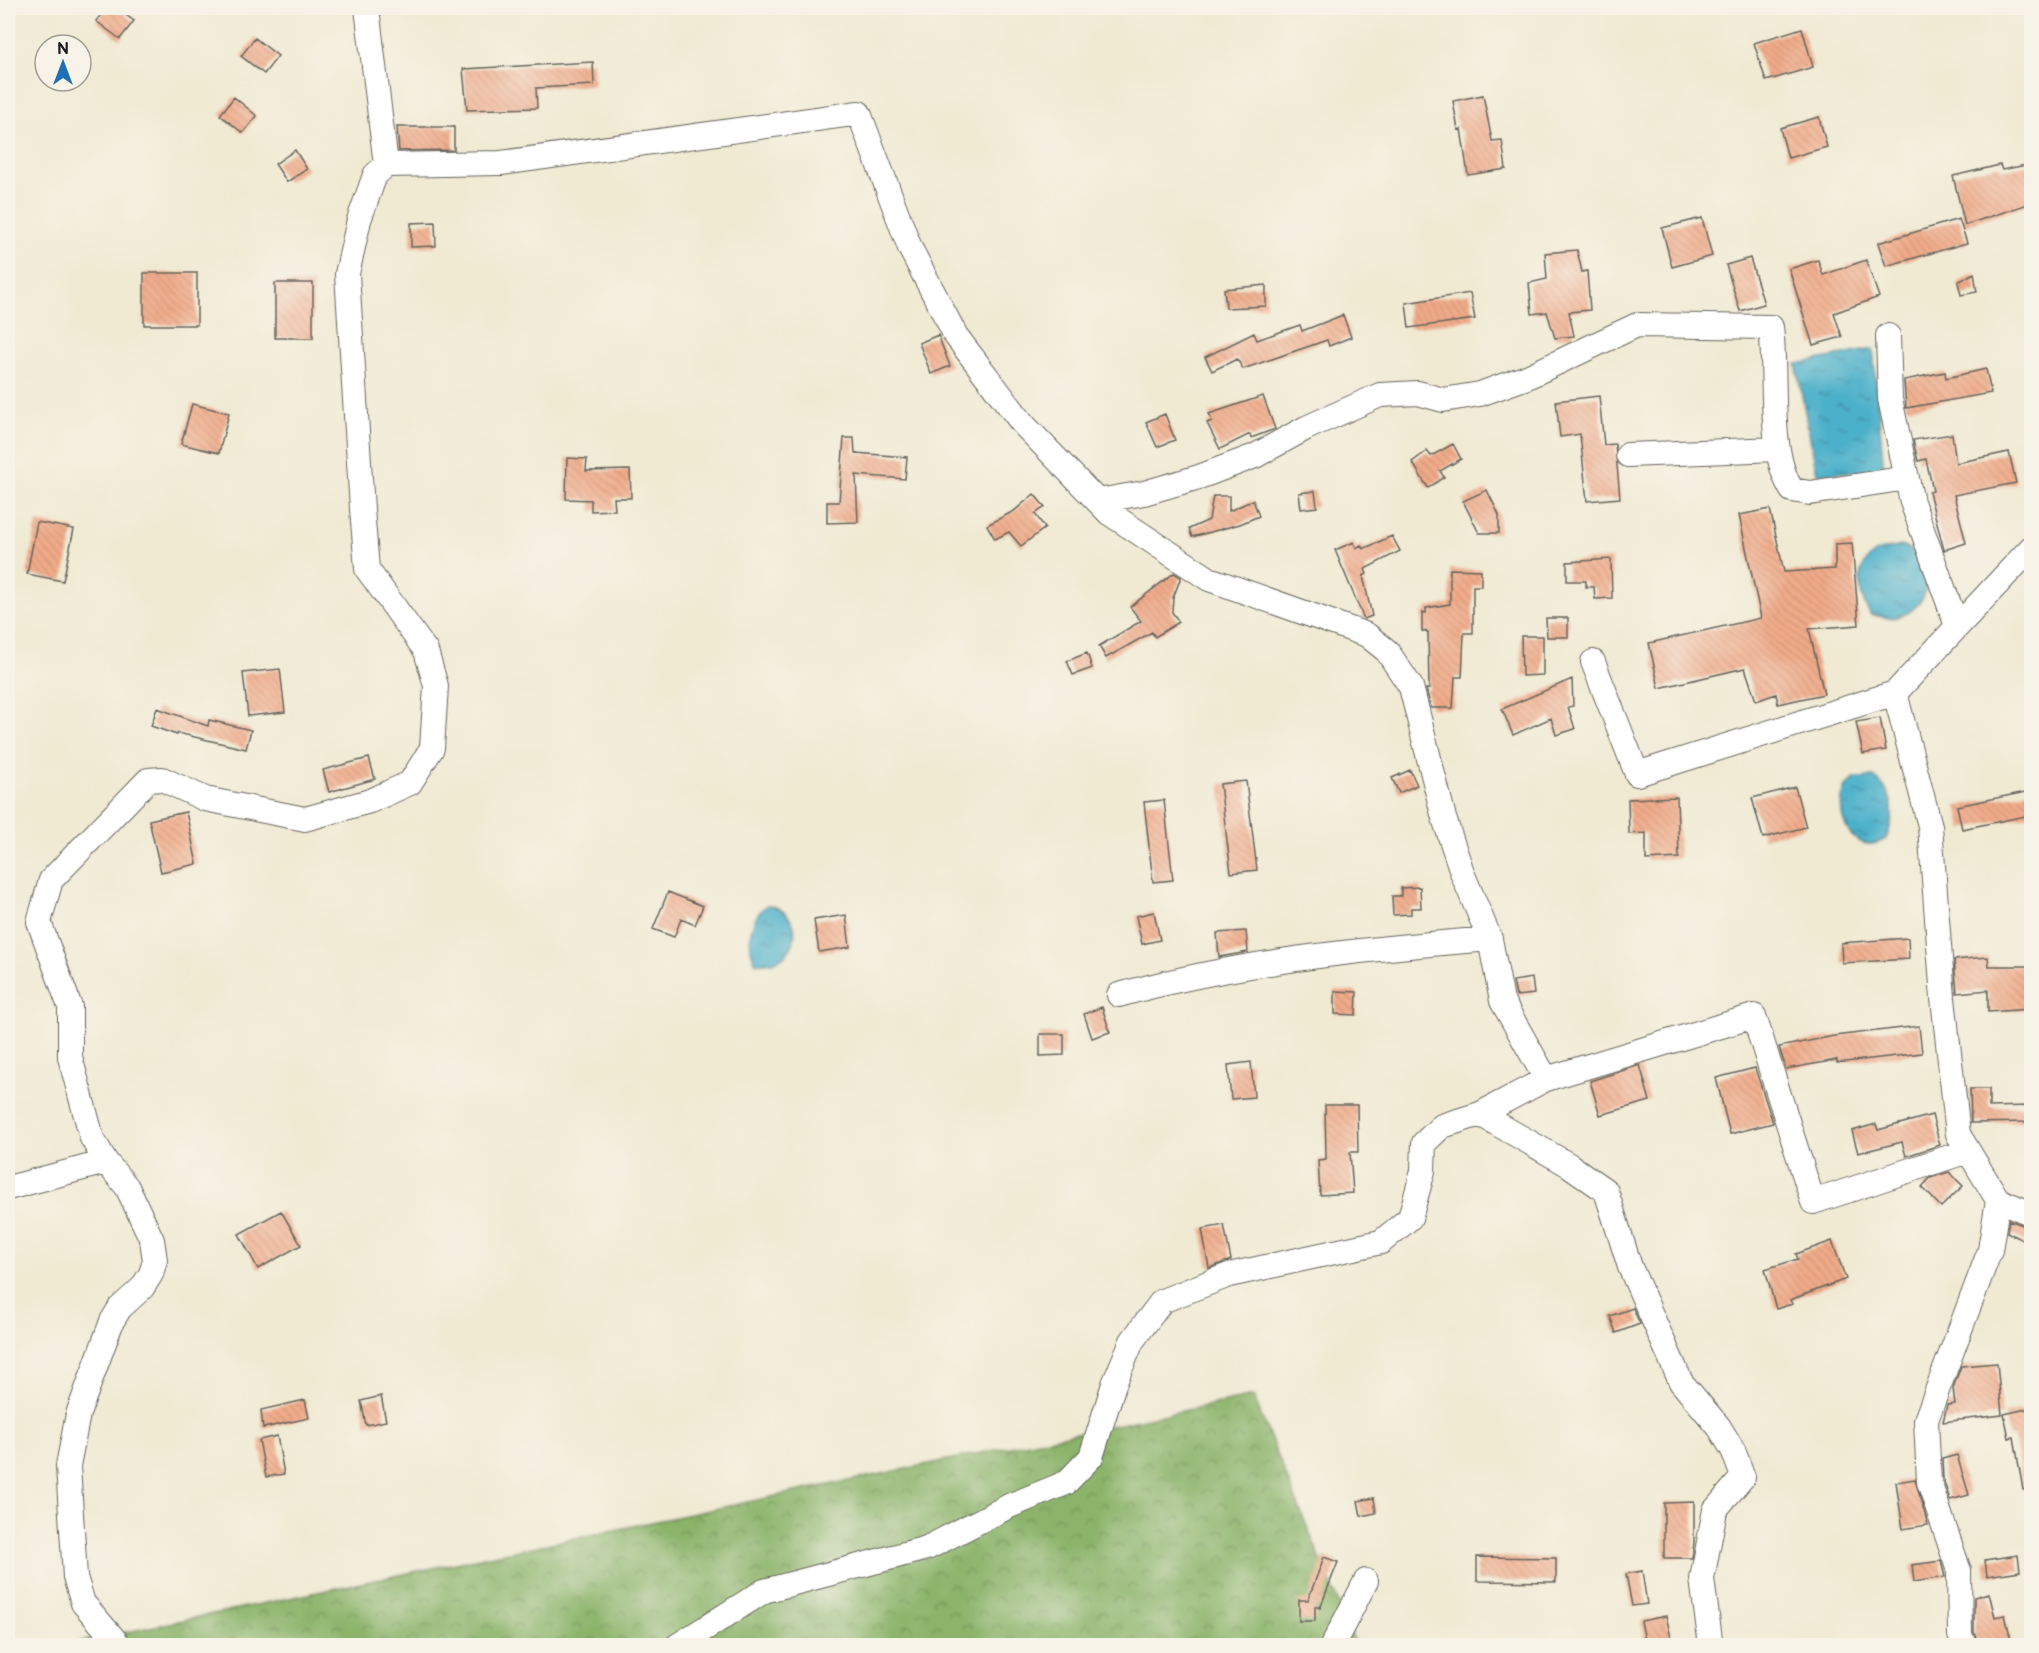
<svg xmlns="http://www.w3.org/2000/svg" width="2039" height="1653" viewBox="0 0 2039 1653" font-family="'Balsamiq Sans',sans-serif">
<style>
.forest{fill:url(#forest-crowns);stroke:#546843;stroke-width:1.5}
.water{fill:url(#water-ripples);stroke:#346673;stroke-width:1.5}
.building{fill:url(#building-back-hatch)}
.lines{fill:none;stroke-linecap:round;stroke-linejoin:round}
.minor-casing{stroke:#66645c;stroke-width:26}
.minor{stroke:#fff;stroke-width:24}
</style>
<defs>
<pattern id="forest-crowns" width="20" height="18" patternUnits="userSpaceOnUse" patternTransform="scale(1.5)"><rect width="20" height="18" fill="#8bb46a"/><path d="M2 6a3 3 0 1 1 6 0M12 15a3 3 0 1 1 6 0" fill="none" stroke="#719256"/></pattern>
<pattern id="water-ripples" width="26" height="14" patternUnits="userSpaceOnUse" patternTransform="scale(1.5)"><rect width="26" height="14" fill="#4bb0ca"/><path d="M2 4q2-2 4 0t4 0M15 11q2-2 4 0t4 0" fill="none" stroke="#3e8ea3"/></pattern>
<pattern id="building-back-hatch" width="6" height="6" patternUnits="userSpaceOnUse" patternTransform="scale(1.5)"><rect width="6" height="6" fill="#f1ac8a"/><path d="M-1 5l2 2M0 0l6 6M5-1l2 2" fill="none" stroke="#ce9376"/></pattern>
</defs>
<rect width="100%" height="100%" fill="#f7f3e8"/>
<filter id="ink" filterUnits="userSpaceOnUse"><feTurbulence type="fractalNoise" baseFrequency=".0167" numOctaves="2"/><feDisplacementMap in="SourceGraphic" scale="12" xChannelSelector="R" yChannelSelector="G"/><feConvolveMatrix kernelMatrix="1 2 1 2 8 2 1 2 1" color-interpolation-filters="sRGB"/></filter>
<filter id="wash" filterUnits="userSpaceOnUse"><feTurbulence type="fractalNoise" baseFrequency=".008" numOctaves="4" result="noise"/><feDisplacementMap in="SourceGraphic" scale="24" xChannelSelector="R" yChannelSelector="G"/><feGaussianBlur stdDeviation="1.35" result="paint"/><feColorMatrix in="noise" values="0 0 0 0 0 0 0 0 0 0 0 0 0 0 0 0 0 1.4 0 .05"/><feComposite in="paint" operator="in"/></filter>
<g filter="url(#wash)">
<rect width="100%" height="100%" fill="#f0ead3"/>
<path class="forest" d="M1253 1396 1356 1645 60 1646Z"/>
<path class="water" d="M1873 349 1884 470 1817 474 1796 364Z
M1902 546C1940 563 1932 614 1890 618 1884 618 1877 615 1871 615 1859 597 1852 570 1874 554 1881 549 1893 548 1902 546Z
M1874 777C1895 793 1896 815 1886 839 1843 863 1828 791 1855 779 1860 777 1868 778 1874 777Z
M767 905C807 910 804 967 756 963 746 945 749 918 767 905Z"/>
<g id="blocks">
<path class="building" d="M107 8H116L134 21 120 39 96 21Z
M1802 28 1813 67 1766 81 1754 43Z
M255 38 278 56 264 74 241 56Z
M593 62 594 85 536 88 537 108 467 110 463 69Z
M1483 95 1492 141 1502 140 1506 169 1468 175 1461 129 1458 130 1453 101Z
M234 97 257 116 243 133 220 115Z
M1819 117 1827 147 1788 158 1780 128Z
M397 127H454V150L399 151Z
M295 150 307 169 287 182 275 164Z
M2031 164V203L1965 225 1953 176 2000 165 2002 170Z
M1702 218 1712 256 1672 267 1662 228Z
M1959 219 1967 243 1886 266 1878 243Z
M435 222 436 246 411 247V223Z
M1577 250 1582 272 1587 271 1590 310 1569 312 1574 336 1555 338 1547 312 1532 314 1529 283 1547 279 1545 253Z
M1750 258 1764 304 1740 311 1726 265Z
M1818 260 1823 275 1866 260 1879 297 1834 313 1842 337 1813 345 1789 269Z
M144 273H197V325H144Z
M1974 273 1977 292 1961 295 1958 282Z
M275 283H313V338H275Z
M1266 285V306L1226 308 1224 289Z
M1470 293 1475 319 1409 328 1406 303Z
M1343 315 1351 337 1329 346 1327 340 1243 369 1237 359 1212 371 1205 357 1254 333 1257 340 1300 325 1302 331Z
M938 335 950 366 931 374 919 343Z
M1986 369 1991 393 1906 408 1904 380 1945 372 1946 378Z
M1263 396 1275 429 1251 438 1250 434 1220 449 1207 423 1212 421 1209 414Z
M1599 396 1604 445 1615 444 1620 498 1587 501 1580 434 1560 437 1556 401Z
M192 404 229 413 219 453 181 444Z
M1165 414 1175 440 1157 447 1146 422Z
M1952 434 1956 463 2009 452 2016 483 1954 495 1966 543 1944 550 1929 492 1933 491 1926 459 1918 461 1913 440Z
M844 438H854L855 453 907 457 905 479 856 475 858 522 827 523V502H839Z
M1453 444 1461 459 1440 471 1444 477 1428 488 1412 462 1427 451 1431 456Z
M567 458 587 459 586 471 630 470 631 498H614L615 510 591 511V500L566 499Z
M1487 490 1499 515V533H1479L1463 501Z
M1315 491 1317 507 1301 509 1299 493Z
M1034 494 1045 507 1035 514 1045 528 1021 546 1009 532 995 539 987 525 1014 511Z
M1213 496H1229V511L1253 500 1259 516 1240 524 1192 537 1189 529 1209 520Z
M1770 509 1784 572 1835 569V544L1852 543 1859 625 1809 629 1824 694 1778 704 1776 694 1756 701 1745 668 1659 688 1649 643 1761 618 1739 515Z
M37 522 74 529 63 581 27 574Z
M1392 536 1400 551 1365 569 1367 574 1363 576 1372 616 1364 619 1335 550 1354 542 1356 548 1361 545 1363 549Z
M1611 559 1612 598 1595 599 1594 587H1586V581H1567V562Z
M1450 569 1481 570V586H1473V633H1464L1462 677H1455L1453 708H1431L1426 689H1429L1428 632 1422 631V612L1426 613V608L1450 604Z
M1174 573 1181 577 1173 598 1172 612 1179 622 1155 637 1152 632 1106 658 1099 646 1141 621 1130 607Z
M1546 618H1568V637H1547Z
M1521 636H1543V675L1522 676Z
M1087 653 1092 668 1073 675 1067 661Z
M280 669 285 712 248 716 243 673Z
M1572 679 1573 706 1568 707 1575 729 1556 735 1551 718 1513 735 1502 709Z
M157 708 208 726 209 720 251 730 246 749 178 733 177 735 151 726Z
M1880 718 1886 750 1863 754 1856 722Z
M369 758 375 779 329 792 323 770Z
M1410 770 1417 785 1399 793 1392 778Z
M1246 781 1257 870 1231 873 1220 784Z
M1795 787 1806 827 1763 838 1752 798Z
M2031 791V815L1962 829 1957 806Z
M1677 797 1679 858 1646 860V833L1629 834 1628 799Z
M1164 800 1173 880 1153 882 1144 802Z
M186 812 197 864 161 872 149 820Z
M1420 887 1421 908H1411V914L1393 915 1392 896H1401V888Z
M668 892 703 906 695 925 681 919 674 937 653 929Z
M1154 912 1160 940 1142 944 1136 916Z
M846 915 850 947 819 952 814 920Z
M1246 931 1248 952 1219 957 1217 933Z
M1908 938 1909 959 1842 963 1841 943Z
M1988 957 1989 966H2031V1009L1988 1012V990L1957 993 1954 960Z
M1532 978 1534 994 1516 996 1513 981Z
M1335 991 1357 992 1356 1015 1335 1014Z
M1102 1007 1110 1032 1092 1038 1084 1014Z
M1919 1026 1922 1053 1837 1063V1060L1786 1069 1779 1047 1834 1036Z
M1040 1034H1064V1055L1040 1056Z
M1251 1062 1254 1097 1231 1099 1228 1065Z
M1640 1065 1650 1101 1600 1115 1590 1081Z
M1755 1068 1773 1123 1730 1134 1716 1078Z
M1970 1089H1989V1107L2030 1106V1122L1971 1123Z
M1325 1105H1357L1358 1152H1350L1353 1193 1320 1195 1318 1160 1326 1159Z
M1932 1115 1940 1145 1906 1156 1902 1142 1858 1153 1852 1131 1876 1124 1878 1130Z
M1949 1172 1963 1186 1941 1207 1922 1187 1930 1178Z
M281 1211 301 1245 258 1269 239 1234Z
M2009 1220 2031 1228V1244L2007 1232Z
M1224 1225 1231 1260 1209 1268 1202 1229Z
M1832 1241 1846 1279 1790 1300 1792 1304 1776 1309 1765 1269 1798 1259 1796 1254Z
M1633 1308 1640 1324 1616 1333 1610 1316Z
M1997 1363 2002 1415 1943 1422 1947 1405 1955 1404 1953 1388 1961 1366Z
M381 1396 386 1421 366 1425 361 1401Z
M305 1400 309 1418 263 1428 261 1410Z
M2031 1408V1489L2023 1490 2014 1437 2009 1438 2004 1414Z
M277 1436 284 1474 266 1477 259 1440Z
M1957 1455 1969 1495 1950 1500 1943 1479 1942 1459Z
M1915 1479 1928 1525 1903 1529 1896 1482Z
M1374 1498 1376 1513 1361 1516 1358 1501Z
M1694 1502V1543L1692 1558H1664V1503Z
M2018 1555 2020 1571 1987 1576 1985 1560Z
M1324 1557 1338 1562 1320 1608 1315 1606V1621H1299V1600H1308Z
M1477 1557 1556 1558V1582L1477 1581Z
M1941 1561 1945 1577 1914 1582 1912 1565Z
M1642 1571 1647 1604 1632 1606 1626 1574Z
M1989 1593 1995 1617 2005 1615 2011 1640 1979 1646 1974 1632V1597Z
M1666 1616 1673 1646H1646L1641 1621Z"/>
</g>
</g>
<g filter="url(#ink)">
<use href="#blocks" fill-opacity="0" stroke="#66645c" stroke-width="1.5"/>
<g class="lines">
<defs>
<path id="minor" d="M367 8 386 165
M1888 336 1890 399 1912 502 1957 626
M1628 455 1777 449
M1098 501 1144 493 1199 477 1255 456 1306 428 1380 395 1418 393 1443 400 1480 394 1527 377 1637 325 1771 327C1777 374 1767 452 1792 490L1810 493 1907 478
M2032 547 1895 693 1930 826 1943 998 1958 1134 1998 1200 2032 1214
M1593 662 1637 774 1895 693
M1119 995C1241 961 1364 949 1490 939
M1480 1114 1569 1165 1606 1191 1630 1267 1681 1382 1719 1427 1733 1450 1743 1477 1715 1510 1702 1579 1711 1646
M8 1188 106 1162
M120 1646 83 1603 75 1577 68 1466 78 1414 112 1321 120 1308 142 1288 151 1274 155 1260 152 1240 127 1187 106 1162 92 1138 70 1057V1007L39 922 51 880 148 780 162 779 205 799 305 819 370 801 410 783 432 748 436 686 426 651 367 569 362 509 347 274 359 220 375 175 386 165 501 163 859 113 910 248 956 336 1023 424 1109 513 1209 579 1367 635 1387 651 1411 687 1444 818 1463 875 1490 939 1502 1001 1546 1079 1754 1016 1813 1202 1968 1151
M677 1646 764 1591 927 1548 1009 1506 1066 1483 1091 1457 1114 1384 1132 1341 1162 1301 1229 1275 1381 1242 1410 1218 1423 1171 1424 1143 1442 1126 1480 1114 1546 1079
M1332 1646 1366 1581
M1965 1646 1960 1635 1959 1571 1929 1482 1926 1420 1990 1250 1998 1200"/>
</defs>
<use href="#minor" class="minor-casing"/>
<use href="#minor" class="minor"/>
</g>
</g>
<rect width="2039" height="1653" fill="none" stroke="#f7f3e8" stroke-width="30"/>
<g transform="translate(63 63)"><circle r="28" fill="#f7f3e8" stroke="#9f9d96" stroke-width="1.5"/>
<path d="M0-4.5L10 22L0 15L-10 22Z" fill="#1f6fb2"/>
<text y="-9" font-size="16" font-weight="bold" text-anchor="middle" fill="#1c1c1c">N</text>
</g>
</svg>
